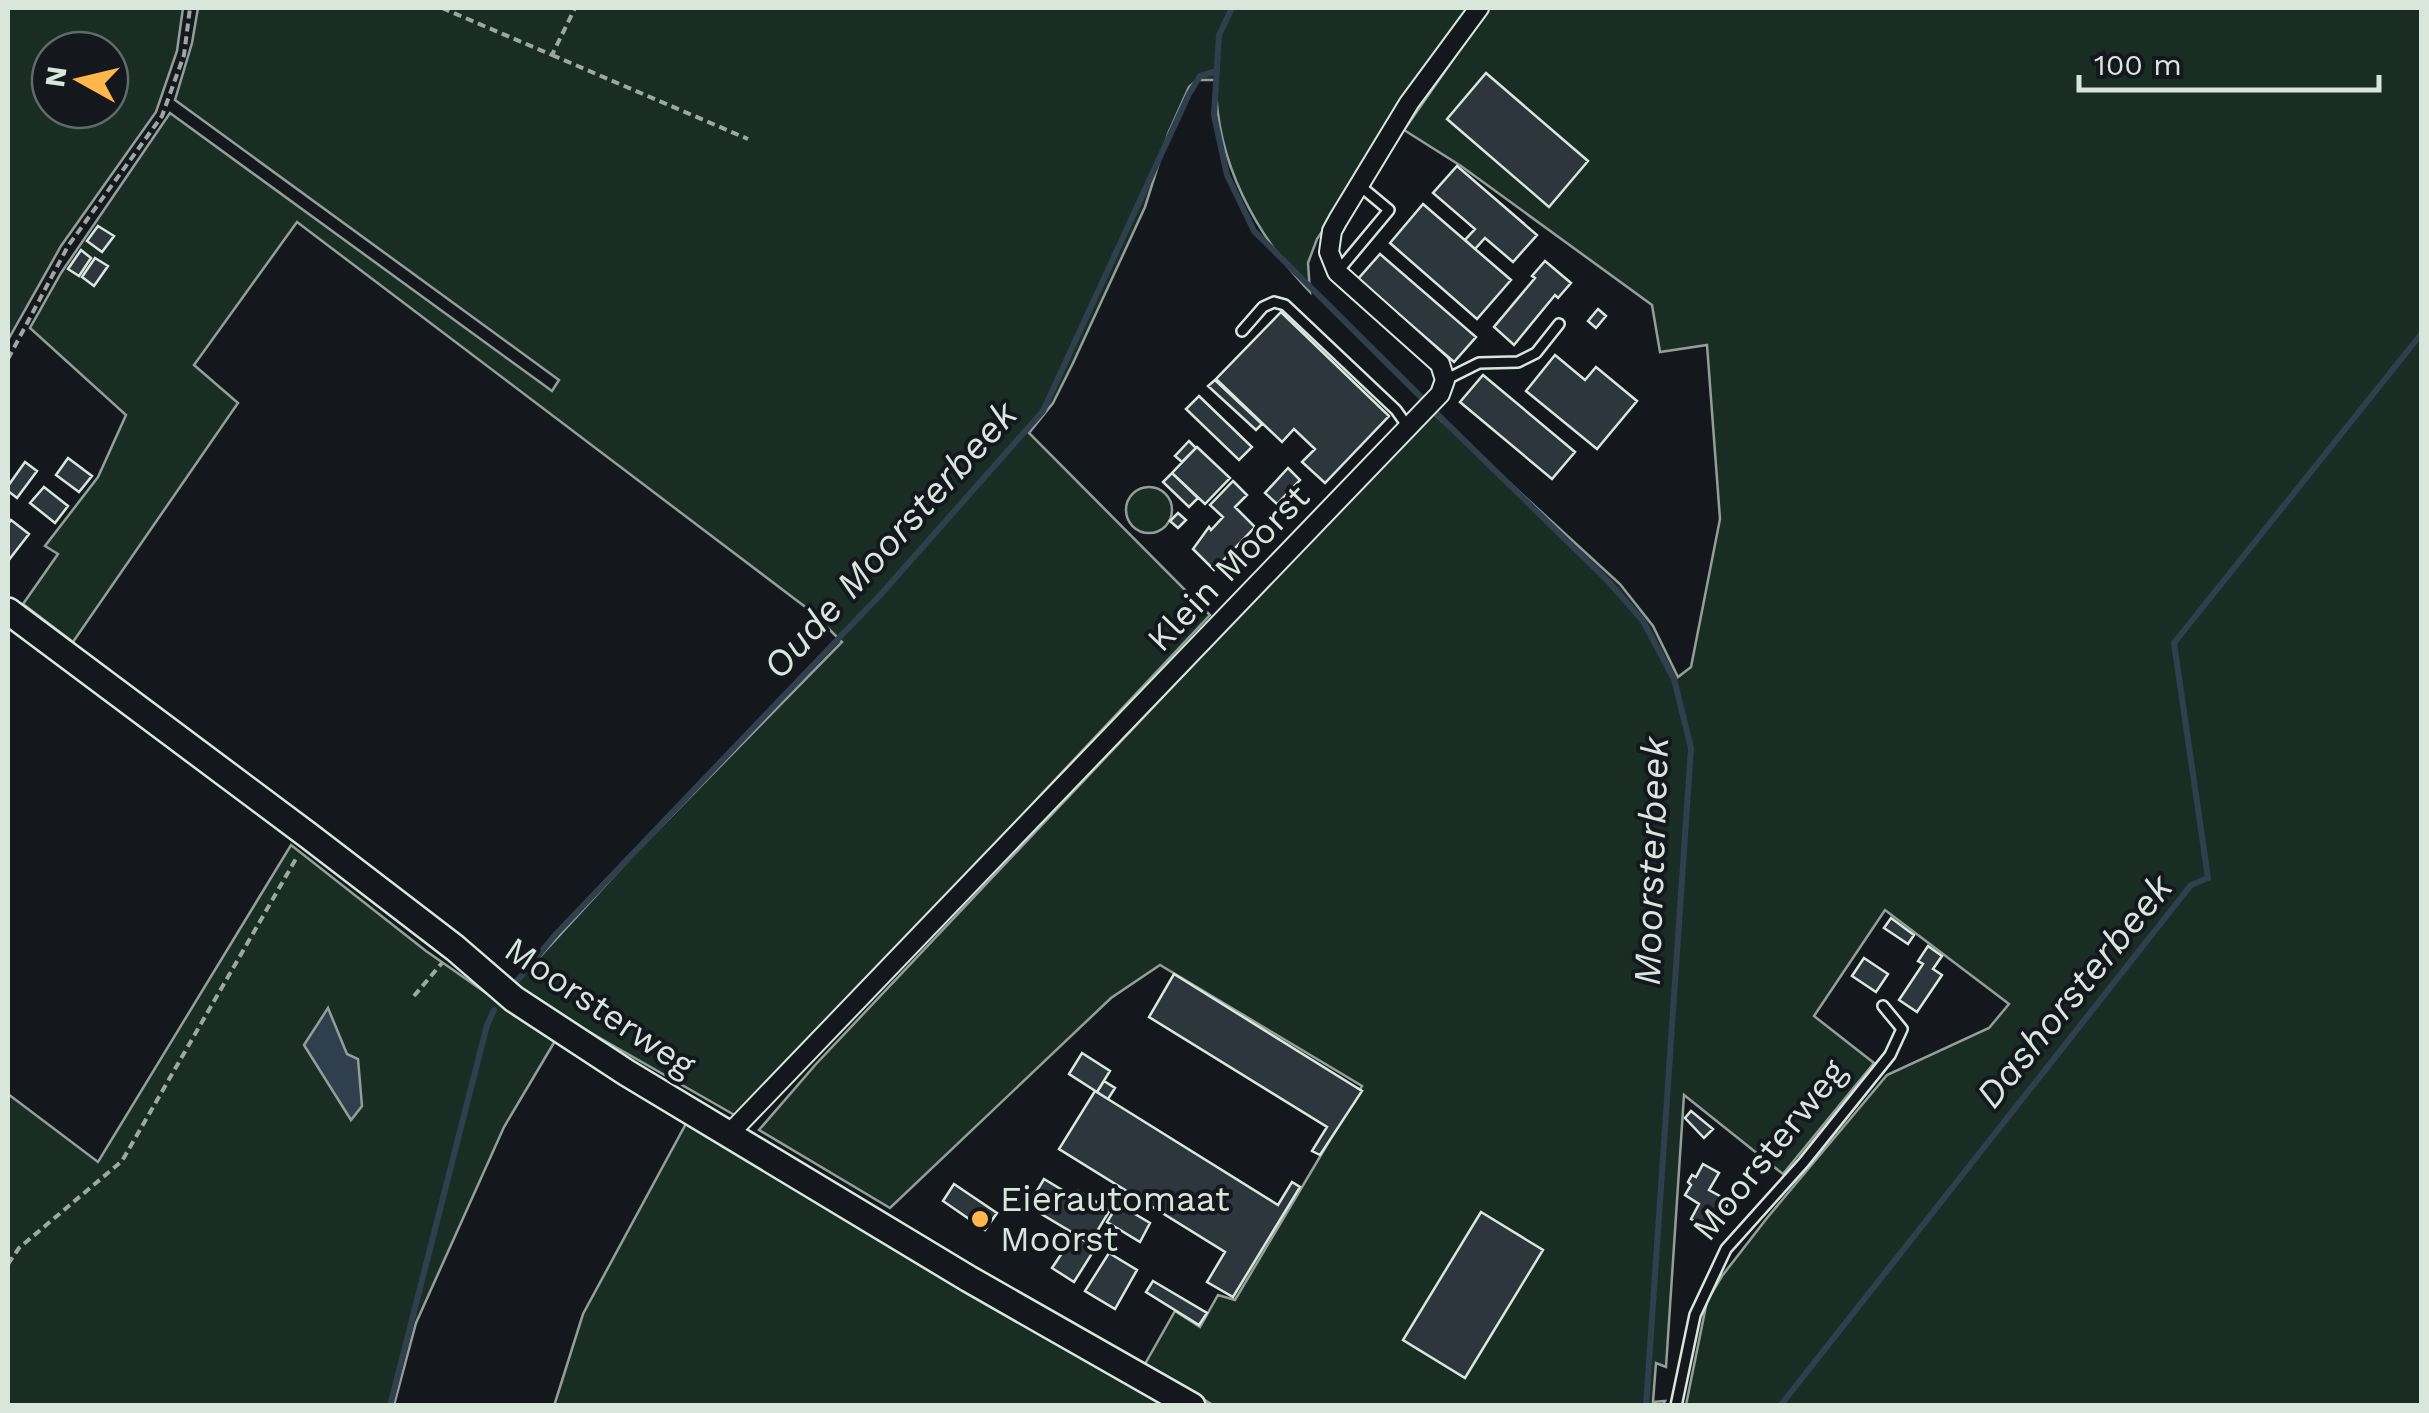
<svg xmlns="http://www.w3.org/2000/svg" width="2429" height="1413" viewBox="0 0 2429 1413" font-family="'Work Sans',sans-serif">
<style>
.green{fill:#1a2d24;stroke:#939e99;stroke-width:2.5;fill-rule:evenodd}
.water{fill:#2f3f4d;stroke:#939e99;stroke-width:2.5}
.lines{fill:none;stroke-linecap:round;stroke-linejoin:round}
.stream{stroke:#2f3f4d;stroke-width:6}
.building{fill:#2c363c;stroke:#d8e6dc;stroke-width:2.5}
.lane-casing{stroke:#d8e6dc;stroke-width:14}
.street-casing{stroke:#d8e6dc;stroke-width:22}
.secondary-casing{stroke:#d8e6dc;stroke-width:30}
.path{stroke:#9da8a2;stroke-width:4;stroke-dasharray:8 5;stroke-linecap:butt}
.lane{stroke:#14181c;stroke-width:9}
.street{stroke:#14181c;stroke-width:18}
.secondary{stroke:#14181c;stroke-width:25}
.poi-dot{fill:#ffb74d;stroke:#14181c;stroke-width:4}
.labels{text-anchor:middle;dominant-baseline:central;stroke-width:8;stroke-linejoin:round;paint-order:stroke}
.street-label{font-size:35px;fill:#d8e6dc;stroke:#14181c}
.poi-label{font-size:35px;fill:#d8e6dc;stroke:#14181c;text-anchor:start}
.water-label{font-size:38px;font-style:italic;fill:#d8e6dc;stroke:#14181c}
</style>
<rect width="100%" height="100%" fill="#14181c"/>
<path class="green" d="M8 8H183L177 51 156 112 61 246 8 340ZM50 50H110V110H50Z
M198 8H1471L1317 239 1308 263 1310 292C1256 235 1215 161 1216 80H1197L1189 87 1168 134 1145 207 1073 363 1053 403 1029 433 1210 615 738 1117 542 1005 514 985 635 853 842 642 812 612 297 222 194 365 238 403 73 642 23 604 58 554 45 546 98 477 126 415 30 328 61 273 170 113 552 391 559 380 175 100 192 43Z
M1489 8H2421V1405H1686L1707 1301 1722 1276 1767 1218 1887 1075 1989 1028 2009 1004 1885 910 1814 1016 1874 1063 1783 1174 1684 1095 1666 1367 1656 1363 1653 1402 1665 1401 1663 1405H1213L1145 1364 1175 1311 1200 1327 1218 1295 1235 1300 1362 1086 1160 965 1111 998 890 1208 759 1130 816 1064 1432 412 1620 584 1653 626 1678 677 1691 667 1720 519 1707 345 1660 352 1652 305 1461 166 1404 130Z
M1126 510a23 23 0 1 1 46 0a23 23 0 1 1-46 0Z
M291 845 426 951 555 1041 504 1127 416 1323 394 1405H8V1094L98 1162Z
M688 1120 1028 1320 1162 1405 554 1406 583 1314Z"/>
<path class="water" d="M328 1008 347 1054 358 1059 362 1106 351 1120 304 1045Z"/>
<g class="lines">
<path class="stream" d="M1232 8 1219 35 1214 115 1227 175 1254 231 1421 397
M1435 412 1608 581 1643 621 1674 679 1691 748 1646 1406
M511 988 556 934 882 593 1043 411 1189 94 1200 76 1217 71
M390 1406 487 1025 494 1010
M1780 1406 2191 885 2208 878 2174 643 2422 333"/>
</g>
<path class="building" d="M1486 73 1588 161 1549 207 1447 119Z
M1457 166 1537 235 1513 262 1485 238 1475 249 1465 240 1475 229 1433 193Z
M1423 204 1511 280 1477 319 1390 243Z
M98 226 114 236 102 252 87 241Z
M81 250 91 258 79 276 68 269Z
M1380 254 1476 337 1454 362 1358 279Z
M95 258 108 266 94 286 82 277Z
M1545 261 1571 283 1558 298 1555 295 1514 345 1494 327 1535 278 1532 276Z
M1598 309 1606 316 1596 328 1588 321Z
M1281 312 1389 416 1325 483 1302 462 1315 449 1294 429 1282 442 1216 379Z
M1555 355 1585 380 1596 367 1637 401 1597 449 1526 391Z
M1483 375 1575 452 1552 479 1460 402Z
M1215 380 1262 424 1256 430 1208 386Z
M1199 396 1252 447 1239 460 1186 409Z
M1189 441 1196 448 1182 462 1175 456Z
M1197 447 1230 478 1205 504 1172 473Z
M68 458 92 476 79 492 56 475Z
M25 462 37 471 17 498 8 491V486Z
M1288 468 1300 480 1277 504 1265 493Z
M1172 473 1198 498 1189 507 1163 482Z
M1233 481 1247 495 1235 507 1255 527 1214 570 1193 549 1209 527 1211 530 1223 517 1210 505Z
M44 487 68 506 55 523 30 503Z
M1178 513 1186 520 1178 528 1170 521Z
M11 520 29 534 8 561V524Z
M1891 918 1914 935 1908 944 1884 928Z
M1928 946 1942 956 1933 969 1942 975 1917 1012 1899 1000 1923 964 1918 961Z
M1864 958 1888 974 1876 992 1852 976Z
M1174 974 1362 1091 1320 1155 1312 1151 1327 1127 1149 1017Z
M1082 1053 1110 1071 1097 1092 1069 1074Z
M1104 1081 1115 1088 1108 1099 1097 1092Z
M1095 1091 1278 1205 1292 1182 1300 1187 1233 1297 1207 1282 1225 1252 1059 1149Z
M1691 1111 1713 1129 1704 1138 1685 1118Z
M1703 1164 1719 1173 1709 1190 1729 1201 1715 1232 1691 1219 1699 1204 1685 1195 1691 1185 1688 1182 1692 1175 1696 1177Z
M1044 1179 1074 1197 1078 1191 1110 1210 1090 1243 1028 1206Z
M954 1184 997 1213 985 1230 943 1201Z
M1118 1204 1150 1223 1140 1242 1107 1222Z
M1481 1212 1543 1250 1465 1378 1403 1340Z
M1074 1235 1096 1247 1074 1282 1052 1268Z
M1109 1253 1137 1270 1115 1309 1085 1291Z
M1153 1281 1207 1313 1199 1325 1146 1292Z"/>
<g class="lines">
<defs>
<path id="lane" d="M1339 270 1389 210 1359 185
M1242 331 1263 307 1274 302 1285 305 1396 410 1408 427
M1445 380 1479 363 1518 362 1536 353 1559 324
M1676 1406 1695 1315 1726 1249 1804 1162 1890 1055 1902 1029 1883 1006"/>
<path id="street" d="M730 1133 1440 394 1445 380 1440 364 1337 272 1329 252 1332 231 1338 220 1409 103 1479 8"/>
<path id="secondary" d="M8 611 309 836 455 948 514 999 627 1073 969 1279 1192 1406"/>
</defs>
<use href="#lane" class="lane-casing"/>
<use href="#street" class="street-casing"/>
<use href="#secondary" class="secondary-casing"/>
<path class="path" d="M442 8 552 55 575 8
M552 55 748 139
M8 359 68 246 162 116 184 55 190 8
M414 996 442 963
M8 1264 19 1248 122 1161 297 857"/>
<use href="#lane" class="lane"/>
<use href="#street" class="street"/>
<use href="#secondary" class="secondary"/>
</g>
<circle class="poi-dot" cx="980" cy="1219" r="10"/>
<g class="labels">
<g class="street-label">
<text transform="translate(1228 568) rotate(-46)">Klein Moorst</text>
<text transform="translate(600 1007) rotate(34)">Moorsterweg</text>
<text transform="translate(1769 1150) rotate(-51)">Moorsterweg</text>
</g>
<g class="poi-label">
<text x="1000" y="1199">Eierautomaat<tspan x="1000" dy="40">Moorst</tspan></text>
</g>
<g class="water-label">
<text transform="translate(890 540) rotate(-48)">Oude Moorsterbeek</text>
<text transform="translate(1651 861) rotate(-88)">Moorsterbeek</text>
<text transform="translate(2074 991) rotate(-51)">Dashorsterbeek</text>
</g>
</g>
<rect width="2429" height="1413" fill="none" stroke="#d8e6dc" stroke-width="20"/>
<g transform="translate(80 80) rotate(278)"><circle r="48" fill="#14181c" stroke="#626a69" stroke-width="2.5"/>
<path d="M0-8L18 38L0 25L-18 38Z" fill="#ffb74d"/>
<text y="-15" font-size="28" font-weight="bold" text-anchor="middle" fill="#d8e6dc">N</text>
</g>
<path d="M2079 75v15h300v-15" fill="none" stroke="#d8e6dc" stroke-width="5"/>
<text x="2094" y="75" font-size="30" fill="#d8e6dc" stroke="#14181c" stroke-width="8" paint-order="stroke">100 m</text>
</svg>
